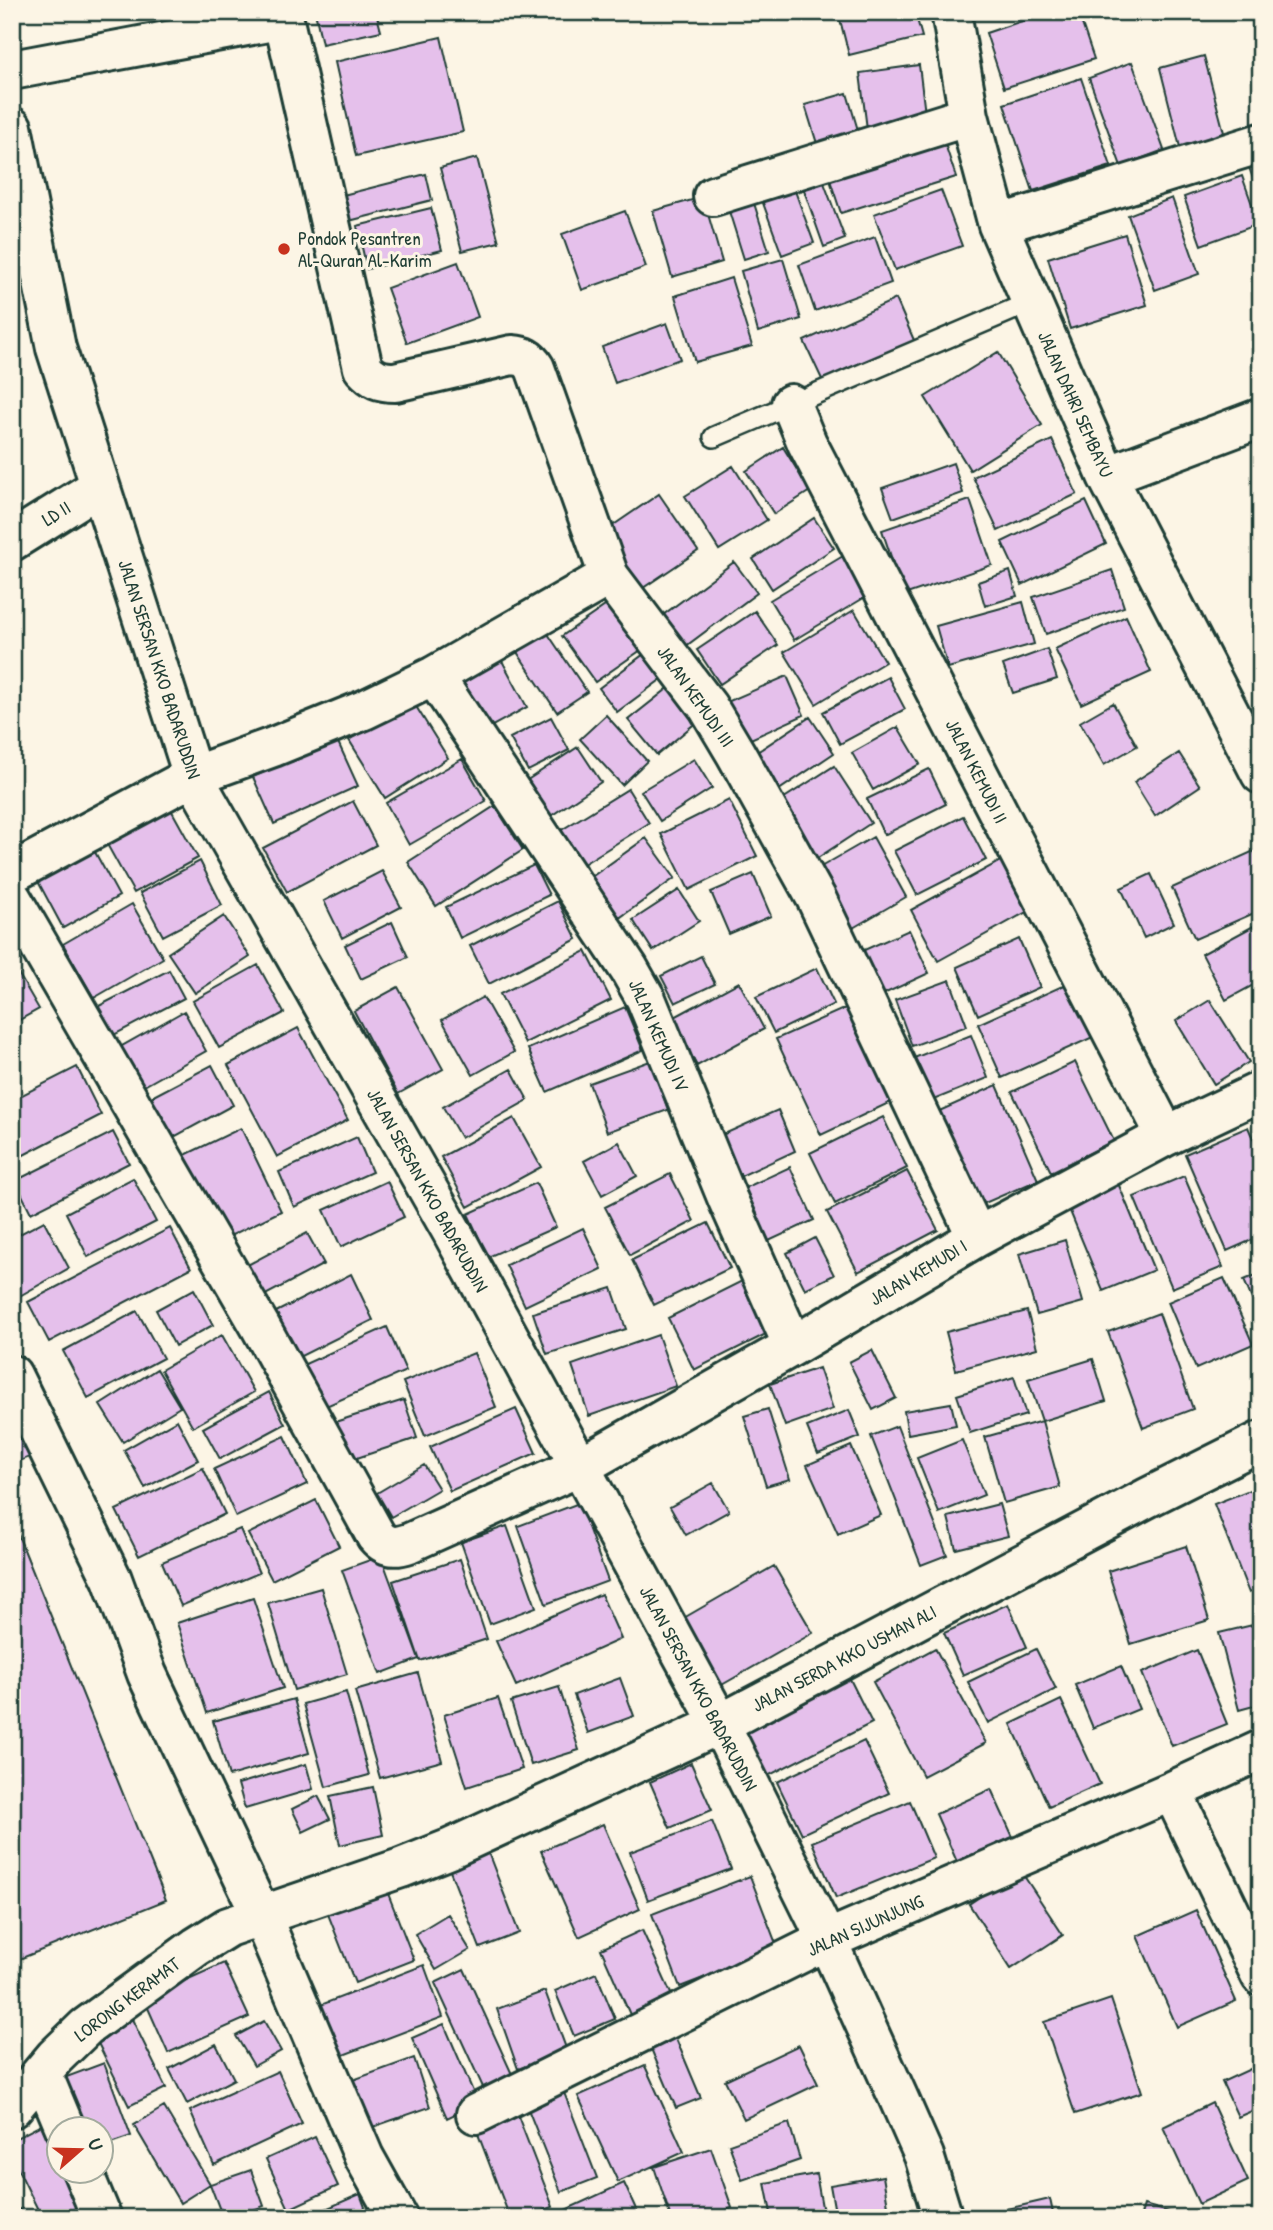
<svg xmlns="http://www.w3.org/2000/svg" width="1273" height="2230" viewBox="0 0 1273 2230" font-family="'Patrick Hand',sans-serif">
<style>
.building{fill:#e5c0eb;stroke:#1f3d34;stroke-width:2}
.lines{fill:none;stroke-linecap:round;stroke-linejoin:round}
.service-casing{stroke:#1f3d34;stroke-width:24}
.minor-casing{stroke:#1f3d34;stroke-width:44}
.service{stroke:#fcf5e5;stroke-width:19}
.minor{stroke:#fcf5e5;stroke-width:38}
.poi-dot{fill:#c8321e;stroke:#fcf5e5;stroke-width:2.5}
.labels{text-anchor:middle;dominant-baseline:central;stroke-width:6;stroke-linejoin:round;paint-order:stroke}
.poi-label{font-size:19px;fill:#1f3d34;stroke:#fcf5e5;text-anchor:start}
.street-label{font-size:19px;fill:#1f3d34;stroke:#fcf5e5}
</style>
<rect width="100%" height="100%" fill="#fcf5e5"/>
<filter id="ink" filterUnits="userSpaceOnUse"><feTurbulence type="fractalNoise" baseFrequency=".0143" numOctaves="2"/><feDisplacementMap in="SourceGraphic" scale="14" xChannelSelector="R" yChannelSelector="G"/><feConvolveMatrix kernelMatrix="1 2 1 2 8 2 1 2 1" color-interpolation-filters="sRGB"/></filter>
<g filter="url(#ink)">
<path class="building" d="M315 12H376L381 31 322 44Z
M838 12H915L922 37 849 55Z
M1049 12H1078L1094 59 1004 88 986 33Z
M441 37 463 132 356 156 335 62Z
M1204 56 1227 144 1182 155 1160 68Z
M1132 62 1164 150 1121 166 1089 78Z
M919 65 926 122 867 129 860 73Z
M1081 78 1111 166 1033 191 1004 104Z
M847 93 860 137 819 150 805 105Z
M943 138 956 177 841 213 828 174Z
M477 158 499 242 462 251 440 168Z
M1261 163V203L1249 167Z
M820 172 845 239 824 247 800 179Z
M426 174 432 200 349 221 343 195Z
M1242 176 1259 224 1201 245 1184 197Z
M791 180 814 243 782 255 759 192Z
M941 190 962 246 895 270 874 214Z
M703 197 722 262 672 277 653 211Z
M1172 198 1199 274 1155 290 1128 215Z
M753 200 769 251 744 259 728 208Z
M431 208 442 250 367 269 357 226Z
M625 211 646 267 582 290 562 234Z
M1125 234 1147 305 1070 329 1048 258Z
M875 237 891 283 815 311 799 265Z
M783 259 801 319 758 332 741 271Z
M458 262 478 317 407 343 387 288Z
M731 278 752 346 695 362 675 296Z
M896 299 917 347 826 388 804 341Z
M667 323 680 359 615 383 602 347Z
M998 352 1042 425 970 470 925 397Z
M1052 440 1077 494 998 531 973 477Z
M783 447 810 491 774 514 746 471Z
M953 463 963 493 893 518 882 488Z
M733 466 767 520 719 550 685 496Z
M659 494 698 551 637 592 599 535Z
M970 500 992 565 904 595 882 530Z
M1086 501 1106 544 1022 585 1002 542Z
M814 518 834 548 772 589 753 559Z
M843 556 867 596 794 640 770 600Z
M734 562 757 593 686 646 663 615Z
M1112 570 1124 607 1046 634 1033 597Z
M1010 571 1017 596 985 606 978 582Z
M1023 602 1034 644 948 668 936 626Z
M608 604 641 650 595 682 562 636Z
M854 610 885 662 816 704 784 652Z
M755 611 778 645 720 684 697 650Z
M1126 616 1151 672 1081 704 1055 649Z
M542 625 587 692 557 712 513 646Z
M1047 649 1057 679 1013 693 1003 665Z
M648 651 667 675 617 712 599 688Z
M500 657 527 707 476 735 449 685Z
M787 676 804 715 744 742 727 702Z
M888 677 905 709 840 744 823 712Z
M671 686 699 720 657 755 628 720Z
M412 700 448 758 385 798 349 740Z
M1113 703 1137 746 1104 765 1080 722Z
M606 715 647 761 622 785 580 739Z
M551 717 569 750 528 771 510 738Z
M810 717 834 753 773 794 748 758Z
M898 727 920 764 873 790 852 753Z
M337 740 358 786 274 824 253 777Z
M578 747 601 782 539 824 515 788Z
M1179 753 1200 786 1155 816 1134 782Z
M462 759 486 801 409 845 386 803Z
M694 759 712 788 660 821 641 791Z
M834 766 871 823 816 859 778 802Z
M929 769 946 804 884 835 867 799Z
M628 789 649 823 577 868 555 834Z
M729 800 757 856 689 890 661 834Z
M353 801 376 845 287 892 263 848Z
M168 804 198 858 134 893 104 839Z
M495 806 523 850 436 906 408 862Z
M963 816 986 860 917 895 894 851Z
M873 837 906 897 846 932 812 872Z
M646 838 675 878 611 924 583 883Z
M90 843 119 896 63 928 34 874Z
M1254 851 1261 865V910L1195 939 1172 888Z
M1002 860 1030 910 938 961 911 910Z
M200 861 222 905 163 936 140 893Z
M534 865 549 895 460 938 446 907Z
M382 871 401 907 342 938 324 901Z
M753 874 771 916 729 934 711 892Z
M1151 874 1174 923 1144 938 1121 888Z
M679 890 699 921 653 951 633 920Z
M558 901 577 939 489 984 470 946Z
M132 904 163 958 94 998 63 944Z
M224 916 250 957 195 993 168 953Z
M392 922 408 957 361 979 345 945Z
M1261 922V981L1226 1000 1202 954Z
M909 930 929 973 873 999 853 955Z
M1019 939 1040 987 978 1015 957 967Z
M586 951 611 1000 525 1043 500 994Z
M701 956 715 984 675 1003 661 976Z
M258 965 284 1013 219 1048 193 1001Z
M817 968 834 1004 774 1033 756 997Z
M169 970 184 998 112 1036 97 1007Z
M18 973 39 1009 12 1024V977Z
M950 980 967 1026 912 1046 895 1000Z
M739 982 764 1029 697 1066 671 1019Z
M1069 983 1093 1037 1002 1078 978 1024Z
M398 987 443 1069 398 1094 354 1011Z
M483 997 514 1052 473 1075 442 1020Z
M1210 1000 1249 1062 1214 1084 1176 1021Z
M850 1006 893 1101 821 1135 776 1039Z
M625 1007 643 1050 547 1092 528 1049Z
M184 1011 206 1051 137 1090 115 1050Z
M298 1028 348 1120 277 1157 228 1065Z
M971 1035 988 1078 926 1103 909 1060Z
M650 1061 668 1110 607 1132 589 1083Z
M1075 1062 1114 1141 1051 1172 1012 1092Z
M212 1065 233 1105 163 1143 142 1102Z
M77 1067 101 1115 12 1161V1100Z
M511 1069 528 1100 461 1138 443 1107Z
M997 1085 1038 1180 978 1206 937 1112Z
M778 1110 795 1151 741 1176 722 1135Z
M883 1117 907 1168 835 1204 810 1153Z
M514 1118 541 1167 468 1207 441 1157Z
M1248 1127 1261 1157V1236L1227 1251 1185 1154Z
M241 1128 281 1211 226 1238 185 1155Z
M113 1132 129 1163 31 1213 15 1181Z
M357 1137 372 1172 294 1207 279 1172Z
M619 1142 637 1176 602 1195 584 1161Z
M790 1167 814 1220 756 1247 732 1194Z
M907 1171 938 1230 858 1272 827 1212Z
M670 1174 694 1221 630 1255 605 1207Z
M1184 1176 1223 1267 1172 1288 1134 1197Z
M133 1178 156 1222 88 1257 66 1213Z
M387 1181 404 1217 341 1247 324 1210Z
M536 1183 556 1227 488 1257 468 1214Z
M1118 1183 1154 1270 1103 1291 1067 1204Z
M44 1221 69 1268 16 1298 12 1291V1238Z
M708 1223 730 1268 654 1305 632 1260Z
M170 1228 191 1268 49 1342 28 1302Z
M583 1228 602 1269 525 1306 506 1265Z
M307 1233 324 1264 258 1299 242 1268Z
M815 1238 834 1275 805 1289 787 1253Z
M1065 1240 1083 1302 1037 1315 1019 1254Z
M1261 1273V1321L1244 1280Z
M351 1274 373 1320 299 1357 276 1312Z
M1224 1278 1253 1344 1196 1369 1168 1302Z
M744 1280 770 1332 694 1370 668 1318Z
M612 1288 626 1329 547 1354 533 1313Z
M194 1289 213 1325 175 1346 156 1310Z
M137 1311 163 1358 88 1398 63 1351Z
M1027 1311 1037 1348 956 1370 946 1332Z
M1159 1313 1193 1409 1143 1428 1108 1332Z
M387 1327 406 1371 324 1407 305 1364Z
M222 1335 254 1392 193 1427 161 1370Z
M658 1335 676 1386 589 1416 572 1365Z
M872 1350 896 1398 873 1410 849 1362Z
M474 1353 496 1407 425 1436 403 1382Z
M1093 1359 1106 1401 1042 1421 1028 1379Z
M819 1368 833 1409 785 1426 770 1384Z
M157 1369 180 1407 123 1442 100 1405Z
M1014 1377 1026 1415 970 1433 957 1395Z
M269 1392 285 1424 220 1459 203 1428Z
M404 1400 417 1438 348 1461 335 1422Z
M951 1403 956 1425 908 1434 904 1411Z
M516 1409 536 1453 450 1491 430 1447Z
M768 1409 790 1479 766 1486 744 1416Z
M849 1410 860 1437 818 1454 807 1427Z
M21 1420 35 1455 12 1464V1423Z
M177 1420 198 1460 145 1488 124 1450Z
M1042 1421 1060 1487 1004 1503 985 1437Z
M897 1426 947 1555 921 1565 871 1436Z
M285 1436 307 1484 236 1517 214 1469Z
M962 1440 984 1495 939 1513 917 1458Z
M851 1446 881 1515 838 1534 807 1465Z
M424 1465 439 1489 391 1517 377 1493Z
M1261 1466V1490L1252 1469Z
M203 1468 225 1514 139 1556 116 1510Z
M713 1483 729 1511 686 1535 670 1507Z
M1252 1489 1261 1512V1588L1249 1593 1214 1504Z
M316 1500 339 1546 272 1580 248 1534Z
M579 1503 608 1581 546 1604 518 1526Z
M999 1504 1008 1536 956 1549 948 1517Z
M12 1520 166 1900 12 1962Z
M507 1526 536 1607 490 1624 461 1542Z
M240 1529 259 1573 181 1606 162 1562Z
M1186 1546 1209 1620 1131 1644 1108 1571Z
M381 1556 419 1659 380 1674 342 1570Z
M460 1559 487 1639 420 1661 393 1581Z
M774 1566 813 1633 720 1686 682 1619Z
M321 1588 347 1674 294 1690 268 1603Z
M601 1594 621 1639 516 1686 496 1641Z
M253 1598 283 1688 207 1713 177 1623Z
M1008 1604 1027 1647 963 1675 944 1633Z
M1261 1623V1704L1239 1710 1219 1633Z
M935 1648 986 1743 923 1776 873 1682Z
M1036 1649 1056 1689 988 1723 968 1682Z
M1197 1650 1227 1724 1172 1746 1142 1673Z
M1121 1666 1139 1709 1093 1728 1075 1685Z
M418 1673 442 1761 380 1778 355 1691Z
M849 1677 872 1723 758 1781 734 1734Z
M620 1678 634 1716 588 1733 574 1695Z
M559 1687 579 1750 531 1765 511 1702Z
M346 1692 369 1775 326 1787 303 1704Z
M498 1698 522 1769 467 1787 444 1715Z
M294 1699 309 1753 229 1776 213 1721Z
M1061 1700 1100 1784 1049 1807 1011 1724Z
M864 1741 889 1793 802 1834 777 1782Z
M691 1763 712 1810 670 1828 650 1782Z
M306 1764 313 1789 245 1809 238 1784Z
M373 1787 383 1835 340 1845 330 1796Z
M991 1789 1013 1837 957 1862 936 1814Z
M318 1796 330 1819 303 1832 292 1809Z
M910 1801 934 1858 836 1898 812 1842Z
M712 1821 731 1869 648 1900 630 1852Z
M603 1824 640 1909 579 1937 541 1851Z
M484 1842 519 1933 480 1948 445 1858Z
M1020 1870 1063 1935 1011 1969 969 1904Z
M750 1876 778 1949 680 1987 652 1914Z
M387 1891 414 1960 355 1983 328 1914Z
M1196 1910 1236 2001 1177 2027 1137 1936Z
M448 1914 470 1950 436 1970 415 1934Z
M642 1930 673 1998 631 2017 601 1949Z
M224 1963 249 2017 168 2053 144 1999Z
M424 1965 443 2017 338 2057 318 2006Z
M464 1969 516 2083 487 2096 435 1983Z
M596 1973 615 2019 574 2036 555 1991Z
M545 1991 567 2051 518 2069 497 2009Z
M1111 1999 1142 2092 1075 2114 1044 2022Z
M128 2011 166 2088 129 2106 91 2029Z
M264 2021 281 2051 254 2066 236 2036Z
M444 2024 478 2103 447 2118 412 2038Z
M674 2034 701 2098 676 2108 649 2044Z
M216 2044 234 2079 187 2104 169 2069Z
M799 2045 818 2084 744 2119 725 2080Z
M414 2058 430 2107 367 2129 350 2081Z
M104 2063 131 2136 102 2146V2128H70L53 2082Z
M1261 2064V2107L1238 2117 1222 2082Z
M645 2066 684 2152 618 2182 578 2096Z
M278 2071 302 2124 214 2165 190 2111Z
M563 2090 597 2178 561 2192 526 2104Z
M1212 2103 1248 2181 1199 2204 1163 2127Z
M164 2107 210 2184 180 2203 134 2125Z
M516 2111 553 2207 523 2218H510L475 2126Z
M789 2123 800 2160 742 2180 729 2144Z
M41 2125 60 2162V2170H64L86 2215 80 2218H42L12 2157V2140Z
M315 2137 338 2186 289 2209 266 2159Z
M711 2148 732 2208 703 2218H671L654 2167Z
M251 2170 264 2206 231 2218H223L210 2184Z
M816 2174 824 2218H772L765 2183Z
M883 2176 890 2218H836L830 2185Z
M624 2183 640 2218H566L563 2211Z
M360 2194 369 2218H305Z
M1050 2199 1054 2218H968Z
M1144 2205 1183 2216 1182 2218H1140Z
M20 2209 22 2218H12V2211Z"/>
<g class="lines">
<defs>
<path id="service" d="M714 437 1031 302"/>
<path id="minor" d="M282 12 363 368C373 379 380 382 395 382L512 355C524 356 529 358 535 368L609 576
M951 12 969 116 998 225 1107 476 1261 774
M12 70 284 19
M12 127 56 348 193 776 451 1230 720 1724 827 1940 898 2097 924 2156 943 2218
M713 196 969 116
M998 225 1261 143
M791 404 807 443 1166 1136
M1107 476 1261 418
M12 541 100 486
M434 676 629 969 646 999 728 1200 793 1346
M12 873 193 776 273 747 364 710 434 676 609 576 708 707 736 754 816 898 977 1237
M12 899 260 1326 376 1536C385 1547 395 1548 409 1543L581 1466 793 1346 977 1237 1166 1136 1261 1091
M12 1375 112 1579 147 1674 261 1915 364 2157 398 2218
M1172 1791 1261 1976
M42 2073 65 2128
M12 2108 55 2057 86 2027 196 1947 228 1927 401 1868 449 1849 720 1724 1147 1498 1261 1441
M476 2114 827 1940 1172 1791 1261 1750
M82 2170 102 2218"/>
</defs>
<use href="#service" class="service-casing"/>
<use href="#minor" class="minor-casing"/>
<use href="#service" class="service"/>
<use href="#minor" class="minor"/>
</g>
</g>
<circle class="poi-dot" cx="284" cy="249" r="7"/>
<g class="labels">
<g class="poi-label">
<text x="298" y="238">Pondok Pesantren<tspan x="298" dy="22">Al-Quran Al-Karim</tspan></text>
</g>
<g class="street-label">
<text transform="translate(1076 404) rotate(66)">JALAN DAHRI SEMBAYU</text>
<text transform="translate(56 513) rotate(-32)">LD II</text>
<text transform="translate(160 669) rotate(72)">JALAN SERSAN KKO BADARUDDIN</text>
<text transform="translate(696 696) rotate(55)">JALAN KEMUDI III</text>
<text transform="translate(977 771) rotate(63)">JALAN KEMUDI II</text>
<text transform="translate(659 1035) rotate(66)">JALAN KEMUDI IV</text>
<text transform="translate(428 1190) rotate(61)">JALAN SERSAN KKO BADARUDDIN</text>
<text transform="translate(918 1272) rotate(-31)">JALAN KEMUDI I</text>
<text transform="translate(844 1658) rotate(-28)">JALAN SERDA KKO USMAN ALI</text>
<text transform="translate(699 1688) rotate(62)">JALAN SERSAN KKO BADARUDDIN</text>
<text transform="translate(865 1925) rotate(-24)">JALAN SIJUNJUNG</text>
<text transform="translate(127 1999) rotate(-37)">LORONG KERAMAT</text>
</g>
</g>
<rect width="1273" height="2230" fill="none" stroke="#fcf5e5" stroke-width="42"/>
<rect x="21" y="21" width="1231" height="2188" fill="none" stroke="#1f3d34" stroke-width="2.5" filter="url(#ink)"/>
<g transform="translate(80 2150) rotate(70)"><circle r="33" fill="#fcf5e5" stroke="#a4ab9e" stroke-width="2"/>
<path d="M0-5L12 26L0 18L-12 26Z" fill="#c8321e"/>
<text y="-10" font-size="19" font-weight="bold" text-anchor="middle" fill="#1f3d34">U</text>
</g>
</svg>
